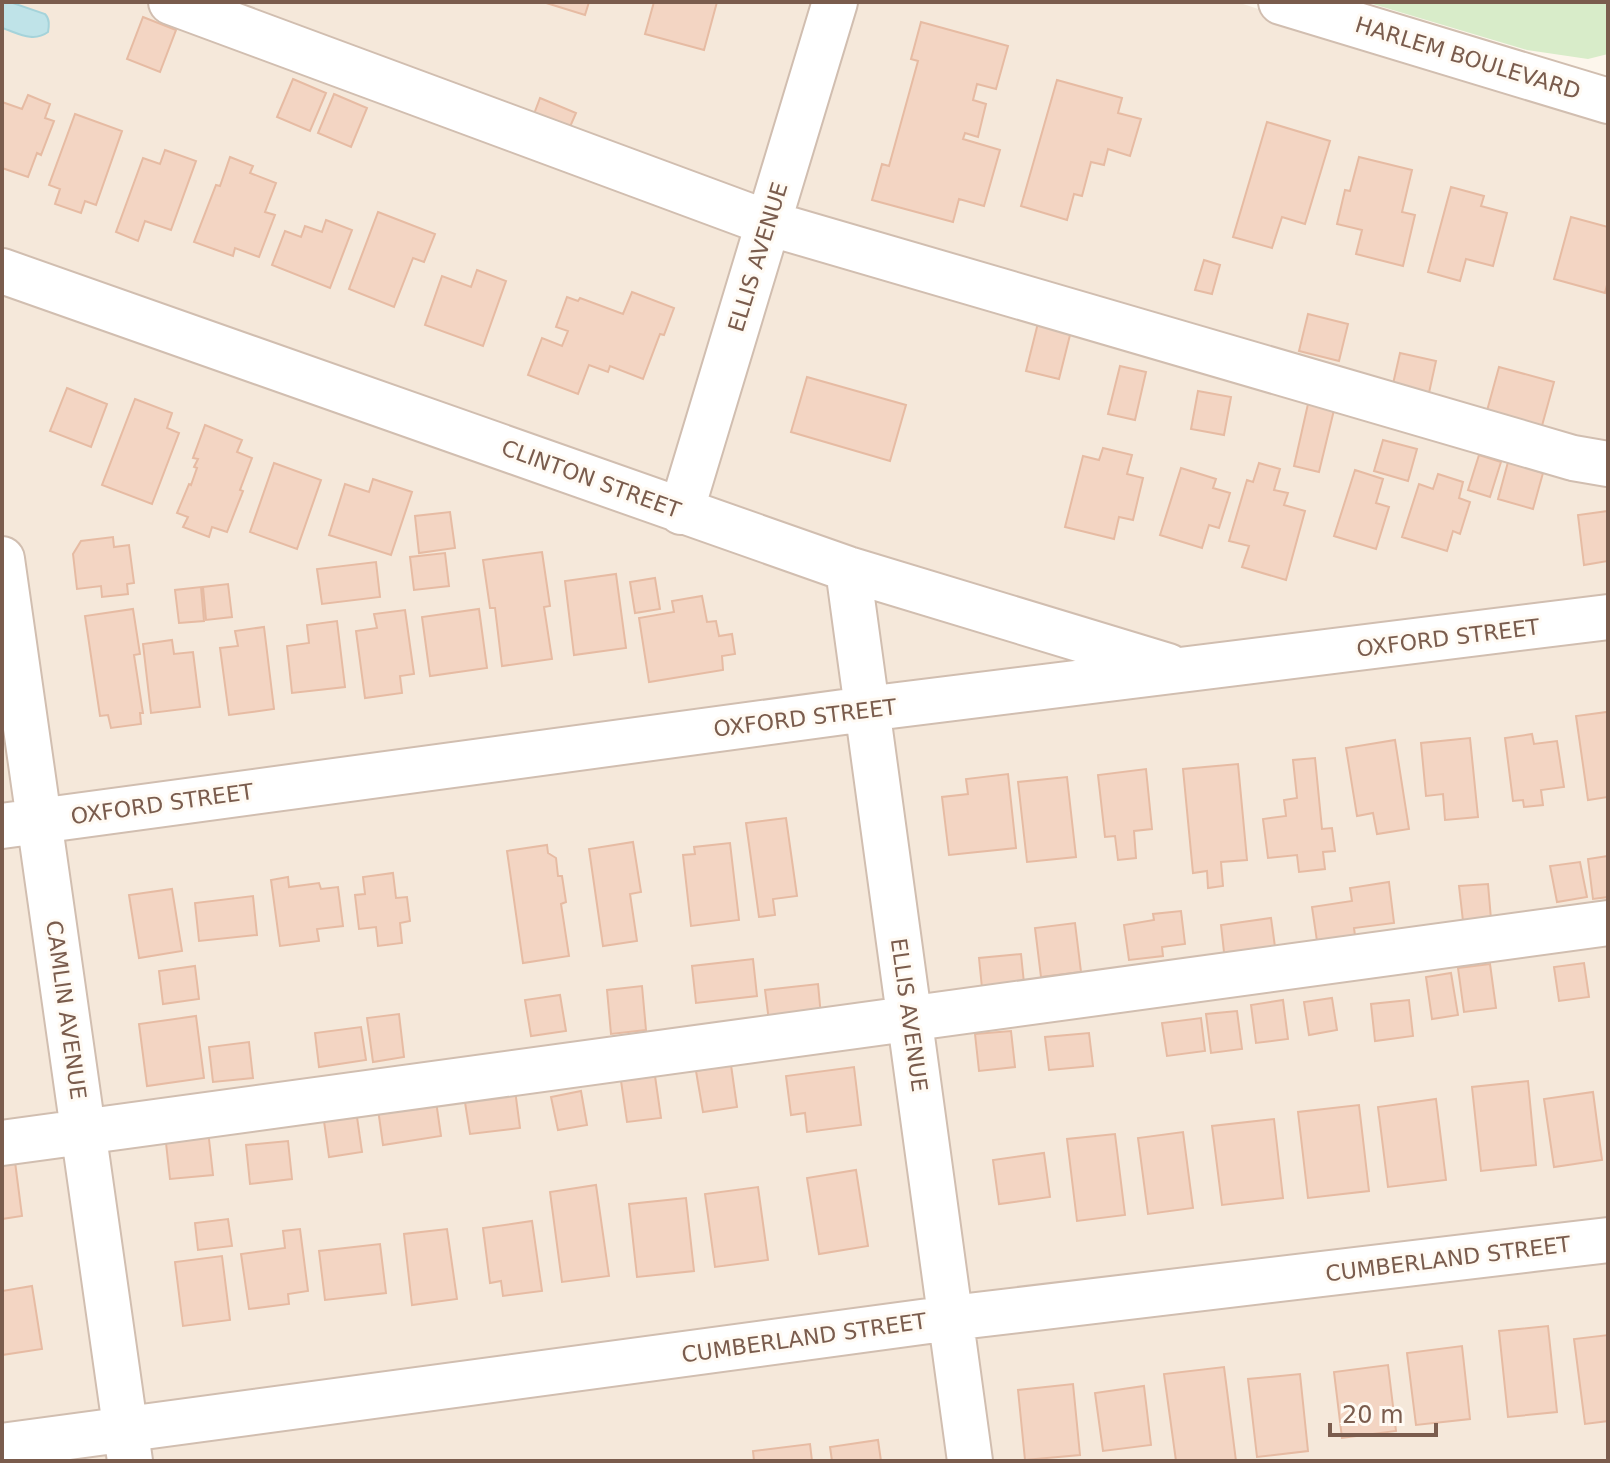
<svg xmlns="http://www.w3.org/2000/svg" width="1610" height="1463" viewBox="0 0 1610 1463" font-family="'DejaVu Sans',sans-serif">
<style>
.residential{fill:#f5e8da}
.green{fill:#d8ecc9}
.water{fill:#bfe3e8;stroke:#a5d3da;stroke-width:2}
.building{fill:#f3d5c3;stroke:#e6bba3;stroke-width:2}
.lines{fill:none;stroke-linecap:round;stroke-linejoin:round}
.minor-casing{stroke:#d1beb0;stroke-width:48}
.minor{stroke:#fff;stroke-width:44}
.labels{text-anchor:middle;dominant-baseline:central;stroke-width:6;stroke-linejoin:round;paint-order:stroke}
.street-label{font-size:22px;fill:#7a5c4d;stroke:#fffaf3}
</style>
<rect width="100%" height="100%" fill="#fdf6ec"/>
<path class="residential" d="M2 2H1237L1608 123V1461H2Z"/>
<path class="green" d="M1366 2H1608V54L1588 59 1527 50Z"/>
<path class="water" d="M2 2H10L45 14C50 19 49 26 48 32 33 43 18 33 2 28Z"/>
<path class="building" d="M543 2H589L585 15Z
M654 2H717L704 50 645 34Z
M143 17 176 30 160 72 127 59Z
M921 22 1008 46 996 89 977 84 973 100 986 104 978 137 965 133 963 139 1000 150 984 206 959 199 953 222 872 200 882 164 889 166 918 61 911 59Z
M293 79 326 93 310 131 277 117Z
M1057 80 1122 98 1118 113 1141 119 1130 156 1108 149 1104 165 1091 162 1082 196 1074 194 1067 220 1021 206Z
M334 94 367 108 351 147 318 133Z
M28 95 50 104 45 118 54 121 41 155 37 153 28 177 2 168V102L22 109Z
M540 98 576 113 566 136 531 122Z
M75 114 122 131 96 205 85 201 81 213 55 204 60 189 49 185Z
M1267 122 1330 141 1305 224 1282 217 1272 248 1233 237Z
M165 150 196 161 171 230 145 221 138 241 116 232 143 158 160 164Z
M230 157 253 166 250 173 276 183 265 212 275 215 259 257 235 248 233 256 194 242 216 185 220 186Z
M1359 157 1412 170 1402 212 1415 215 1403 266 1356 254 1362 230 1337 224 1345 190 1350 191Z
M1451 187 1484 196 1481 206 1507 213 1493 266 1466 259 1460 281 1428 272Z
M378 212 435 234 424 262 413 258 394 307 349 289Z
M1571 217 1608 227V281L1605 293 1554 279Z
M326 220 352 230 330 288 272 265 285 231 301 237 305 226 322 232Z
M1204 260 1220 265 1212 294 1195 290Z
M477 270 506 281 483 346 425 325 442 276 471 287Z
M632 292 674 308 664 335 660 334 643 379 610 366 608 372 589 365 578 394 528 375 542 338 562 346 568 331 556 327 567 297 578 301 580 298 623 314Z
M1308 314 1348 324 1339 361 1299 351Z
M1038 323 1071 331 1059 379 1026 371Z
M1400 353 1436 361 1427 402 1391 393Z
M1120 366 1146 372 1135 420 1108 414Z
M1499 367 1554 382 1540 433 1485 418Z
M807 377 906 405 890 461 791 432Z
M67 388 107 404 91 447 50 431Z
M1198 391 1231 397 1224 435 1191 429Z
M135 399 172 413 167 428 179 433 152 504 102 485Z
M1308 404 1334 410 1319 472 1294 466Z
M205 425 242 440 237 452 252 458 240 490 243 491 227 532 212 527 209 537 183 527 188 517 177 513 189 484 191 485 197 468 194 467 198 459 193 458Z
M1383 440 1417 449 1408 481 1374 471Z
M1103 448 1132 455 1127 474 1143 478 1133 520 1119 517 1114 539 1065 527 1083 456 1099 460Z
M1479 455 1501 462 1490 497 1468 490Z
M1508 462 1543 473 1533 509 1498 499Z
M274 463 321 480 297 549 250 532Z
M1259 463 1280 469 1274 490 1288 493 1284 505 1305 511 1286 580 1242 567 1249 546 1229 541 1247 480 1253 482Z
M1181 468 1216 479 1213 488 1230 493 1219 528 1209 525 1202 548 1160 535Z
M1355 470 1383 479 1376 503 1389 507 1376 549 1334 536Z
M1438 474 1463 482 1459 498 1470 502 1460 534 1453 531 1447 551 1402 537 1419 484 1433 489Z
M373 479 412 492 391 555 329 535 345 484 369 492Z
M1608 511V561L1584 565 1578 515Z
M450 512 455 548 419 553 415 516Z
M113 537 114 547 129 545 134 583 127 584 128 594 102 597 101 586 77 589 73 554 81 541Z
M542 552 550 606 544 607 552 659 502 666 495 608H490L483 560Z
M445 553 449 586 414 590 410 557Z
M376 562 380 597 322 604 317 569Z
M616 574 626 648 574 655 565 581Z
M655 578 660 609 635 613 630 582Z
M228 584 232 617 206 620 203 587Z
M201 587 204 621 179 623 175 590Z
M702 596 707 622 716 621 719 636 732 634 735 654 722 656 723 670 649 682 639 618 674 612 672 601Z
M133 609 140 654 134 655 143 713H140L141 724 111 728 108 715 100 716 85 616Z
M479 609 487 668 430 676 422 617Z
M405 610 414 674 400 676 402 693 365 698 356 631 377 628 374 614Z
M337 621 345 687 292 693 287 646 309 643 307 625Z
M264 627 274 709 229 715 220 648 238 646 235 631Z
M172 640 174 654 193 652 200 707 151 713 143 644Z
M1607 712 1608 797 1588 800 1576 716Z
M1532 734 1534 744 1557 741 1564 787 1541 790 1543 805 1524 807 1523 800 1513 801 1505 738Z
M1470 738 1478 817 1445 820 1443 794 1426 796 1421 743Z
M1395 740 1409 829 1377 834 1373 813 1357 816 1346 748Z
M1315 758 1322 829 1332 828 1335 851 1323 852 1325 869 1299 872 1297 855 1268 858 1263 819 1286 816 1284 800 1297 798 1293 760Z
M1238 764 1247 860 1221 862 1223 886 1208 888 1207 871 1193 873 1183 769Z
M1146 769 1152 829 1134 831 1136 858 1118 860 1115 836 1105 837 1098 775Z
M1008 774 1016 848 949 855 942 797 968 794 966 779Z
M1067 777 1076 857 1027 862 1018 782Z
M786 818 797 896 773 899 775 915 759 917 746 823Z
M633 842 641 892 630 894 637 941 603 946 589 849Z
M730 843 739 920 691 926 683 855 695 854 694 847Z
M547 845 548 853 556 858 558 876H562L566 902 561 904 569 956 523 963 507 851Z
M1608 856V897L1593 899 1588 859Z
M1580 862 1587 897 1557 902 1550 866Z
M393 873 396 898 407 897 410 921 400 923 402 943 378 946 376 927 359 929 355 895 365 894 363 877Z
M288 877 289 887 319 883 321 889 338 887 343 926 317 929 319 941 280 946 271 880Z
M1389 882 1394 923 1354 928 1356 943 1318 948 1312 907 1352 901 1350 888Z
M1488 884 1491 919 1463 921 1459 886Z
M172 889 182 951 139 958 129 895Z
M253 896 257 935 199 941 195 903Z
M1181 911 1185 944 1162 947 1163 956 1129 960 1124 925 1154 920 1153 914Z
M1271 918 1276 954 1225 961 1221 925Z
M1075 923 1081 972 1041 977 1035 928Z
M1021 954 1025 993 983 998 979 958Z
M753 959 757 996 696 1003 692 966Z
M1584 963 1589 997 1559 1001 1554 967Z
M1490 964 1496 1008 1464 1012 1458 968Z
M195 966 199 999 163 1004 159 971Z
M1451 973 1458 1015 1432 1019 1426 977Z
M818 984 821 1016 769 1021 765 990Z
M642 986 646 1030 611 1034 607 990Z
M560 995 566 1031 531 1036 525 1000Z
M1332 998 1337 1030 1309 1035 1304 1002Z
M1283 1000 1288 1039 1256 1043 1251 1005Z
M1409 1000 1413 1036 1375 1041 1371 1004Z
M1237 1011 1242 1049 1211 1053 1206 1014Z
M399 1014 404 1057 373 1062 367 1018Z
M196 1016 204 1078 147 1086 139 1024Z
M1201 1018 1205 1051 1167 1056 1162 1023Z
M361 1027 366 1060 319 1067 315 1033Z
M1011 1031 1015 1067 979 1071 975 1034Z
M1089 1033 1093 1066 1049 1070 1045 1037Z
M249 1042 253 1078 213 1082 209 1047Z
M731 1065 737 1107 703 1112 696 1071Z
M854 1067 861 1125 807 1132 805 1113 791 1115 786 1076Z
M655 1076 661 1118 627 1122 621 1081Z
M1528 1081 1536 1165 1481 1171 1472 1087Z
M515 1090 520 1128 470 1134 464 1096Z
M581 1091 587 1125 558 1130 551 1097Z
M1593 1092 1602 1160 1554 1167 1544 1099Z
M1436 1099 1446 1180 1388 1187 1378 1107Z
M436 1101 441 1136 383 1145 378 1109Z
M1359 1105 1369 1191 1308 1198 1298 1112Z
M356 1110 362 1152 329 1157 323 1114Z
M1274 1119 1283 1198 1222 1205 1212 1126Z
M208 1130 213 1175 170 1179 165 1134Z
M1183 1132 1193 1208 1148 1214 1138 1138Z
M1115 1134 1125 1215 1077 1221 1067 1139Z
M288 1141 292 1179 250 1184 246 1145Z
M1044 1153 1050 1197 999 1204 993 1160Z
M14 1154 22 1216 2 1219V1156Z
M856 1170 868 1246 819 1254 807 1178Z
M596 1185 609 1276 562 1282 550 1192Z
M758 1187 768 1260 715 1267 705 1194Z
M686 1198 694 1271 637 1277 629 1204Z
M228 1219 232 1246 198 1250 195 1223Z
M532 1221 542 1291 503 1296 501 1281 490 1283 483 1228Z
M300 1229 308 1291 288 1294 289 1304 249 1309 241 1254 285 1248 283 1231Z
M447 1229 457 1299 412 1305 404 1234Z
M380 1244 386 1293 325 1300 319 1251Z
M222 1256 230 1320 183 1326 175 1262Z
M32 1286 42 1349 2 1355V1291Z
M1548 1326 1557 1412 1508 1417 1499 1331Z
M1608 1335V1421L1585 1424 1574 1339Z
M1462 1346 1470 1419 1416 1425 1407 1353Z
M1388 1365 1396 1431 1342 1438 1334 1372Z
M1224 1367 1236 1461H1176L1164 1374Z
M1300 1374 1308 1451 1257 1457 1248 1379Z
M1073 1384 1080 1455 1025 1460 1018 1390Z
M1144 1386 1151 1445 1103 1451 1095 1393Z
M878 1440 881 1461H832L830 1447Z
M810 1444 812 1461H754L753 1451Z"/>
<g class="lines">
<defs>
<path id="minor" d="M171 2 768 223 1573 458 1608 464
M1281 2 1608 101
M2 271 848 569 1168 666
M681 512 835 2
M2 559 130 1461
M848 569 970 1461
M2 826 866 709 1608 617
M2 1143 1608 923
M2 1446 951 1318 1608 1240"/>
</defs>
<use href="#minor" class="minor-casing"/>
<use href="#minor" class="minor"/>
</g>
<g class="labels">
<g class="street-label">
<text transform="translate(1468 58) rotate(17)">HARLEM BOULEVARD</text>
<text transform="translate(758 257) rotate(-73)">ELLIS AVENUE</text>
<text transform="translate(591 479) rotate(20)">CLINTON STREET</text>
<text transform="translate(1448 638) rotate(-7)">OXFORD STREET</text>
<text transform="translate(805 718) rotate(-7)">OXFORD STREET</text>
<text transform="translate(162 804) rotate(-8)">OXFORD STREET</text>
<text transform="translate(66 1010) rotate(82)">CAMLIN AVENUE</text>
<text transform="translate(909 1015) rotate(82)">ELLIS AVENUE</text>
<text transform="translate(1448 1259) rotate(-7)">CUMBERLAND STREET</text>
<text transform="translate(804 1338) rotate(-8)">CUMBERLAND STREET</text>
</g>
</g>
<rect width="1610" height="1463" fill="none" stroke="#7a5c4d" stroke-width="8"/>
<path d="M1330 1423v12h106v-12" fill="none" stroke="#7a5c4d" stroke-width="4"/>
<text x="1342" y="1423" font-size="24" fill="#7a5c4d" stroke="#fffaf3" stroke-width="6" paint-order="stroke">20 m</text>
</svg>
